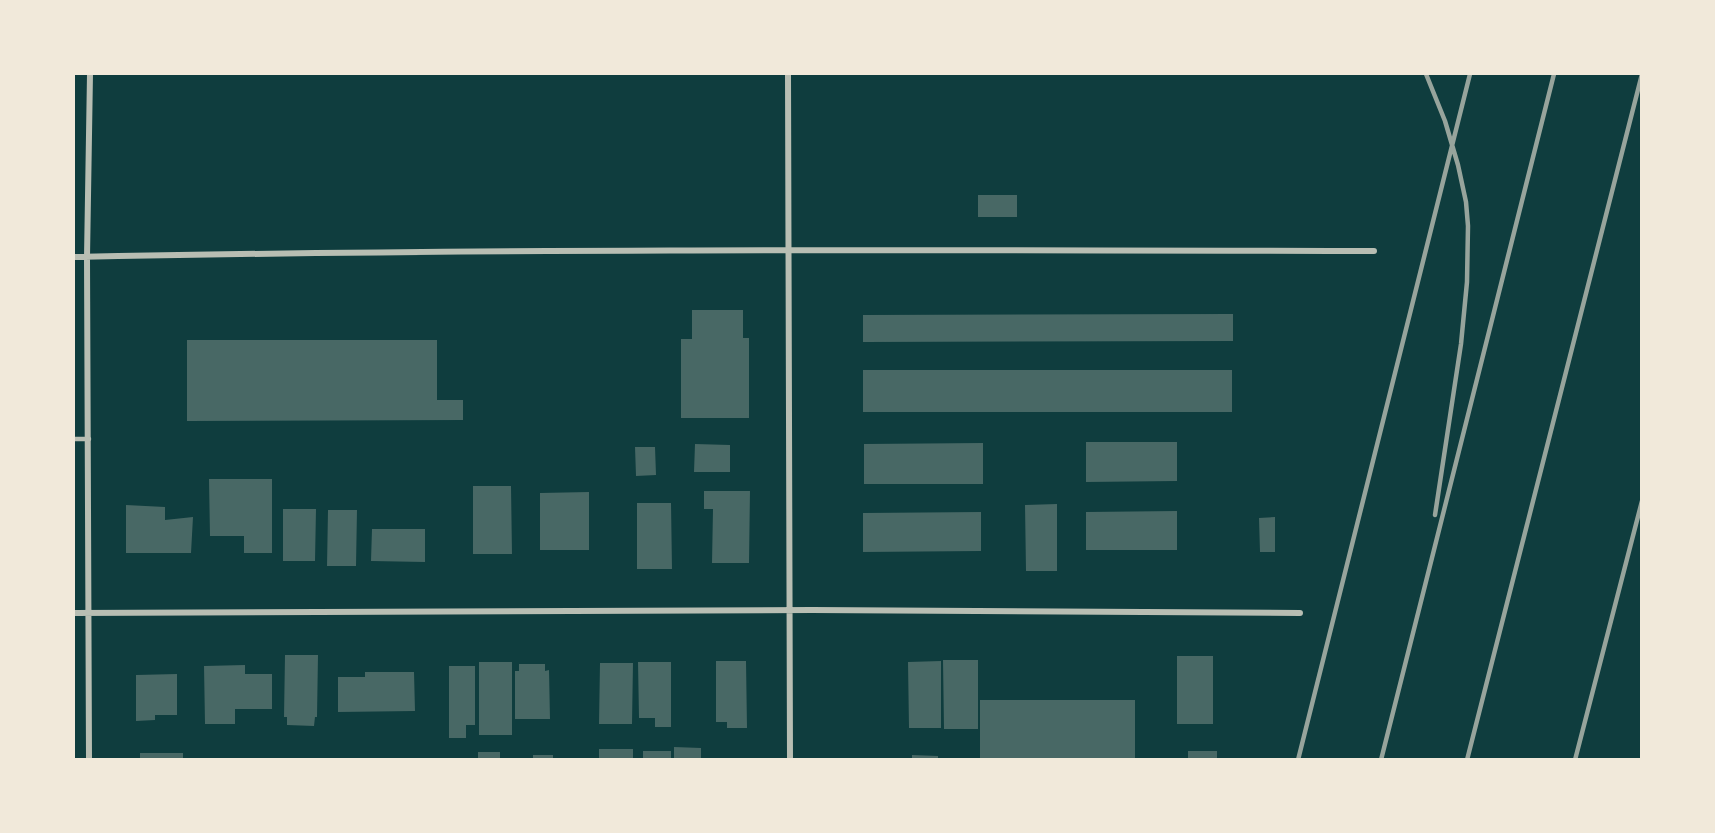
<svg xmlns="http://www.w3.org/2000/svg" width="1715" height="833" viewBox="0 0 1715 833" font-family="'DM Sans',sans-serif">
<style>
.building{fill:#486865}
.lines{fill:none;stroke-linecap:round;stroke-linejoin:round}
.service{stroke:#b8beb3;stroke-width:4.5}
.minor{stroke:#b8beb3;stroke-width:6}
.rail{stroke:#97a49c;stroke-width:4.5}
</style>
<rect width="100%" height="100%" fill="#0f3d3e"/>
<path class="building" d="M978 195H1017V217H978Z
M692 310H743V338H749V418H681V339H692Z
M1233 314V341L863 342V315Z
M187 340H437V400H463V420L187 421Z
M863 370H1232V412H863Z
M1086 442H1177V481L1086 482Z
M983 443V484H864V444Z
M695 444 730 445V472H694Z
M635 447H655L656 475 636 476Z
M209 479H272V553H244V536H210Z
M473 486H511L512 554H473Z
M704 491H750L749 563H712L713 509H704Z
M589 492V550H540V493Z
M637 503H671L672 569H637Z
M1057 504V571H1026L1025 505Z
M126 505 165 507V520L193 517 191 553H126Z
M283 509H316L315 561H283Z
M328 510H357L356 566H327Z
M1177 511V550H1086V512Z
M981 512V551L863 552V513Z
M1275 517V552H1260L1259 518Z
M372 529H425V562L371 561Z
M285 655H318L317 717H315L314 726 287 725V717H284Z
M1177 656H1213V724H1177Z
M943 660H978V729H944Z
M716 661H746L747 728H727V722H716Z
M941 661V728H909L908 662Z
M479 662H512V735H479Z
M638 662H671V727H655V718H639Z
M600 663H633L632 724H599Z
M519 664H545V671L549 670 550 719H515V671H519Z
M245 665V674H272V709H235V724H205L204 666Z
M449 666H475V725H466V738H449Z
M365 672H414L415 711 338 712V677H365Z
M177 674V715H155V720L136 721V675Z
M980 700H1135V760H980Z
M674 747 701 748V760H674Z
M599 749H633V760H599Z
M643 751H671V760H643Z
M1188 751H1217V760H1188Z
M478 752H500V760H478Z
M140 753H183V760H140Z
M533 755H553V760H533Z
M912 755 938 756V760H912Z"/>
<g class="lines">
<path class="service" d="M74 439H89"/>
<path class="minor" d="M788 74 790 760
M74 257C507 248 941 250 1374 251
M74 613 812 610 1300 613
M89 760 87 257 90 74"/>
<path class="rail" d="M1426 74 1445 121 1458 165 1466 202 1468 226 1467 282 1461 344 1435 515
M1298 760 1470 74
M1381 760 1554 74
M1467 760 1642 74
M1575 760 1642 501"/>
</g>
<rect width="1715" height="833" fill="none" stroke="#f1e9da" stroke-width="150"/>
</svg>
